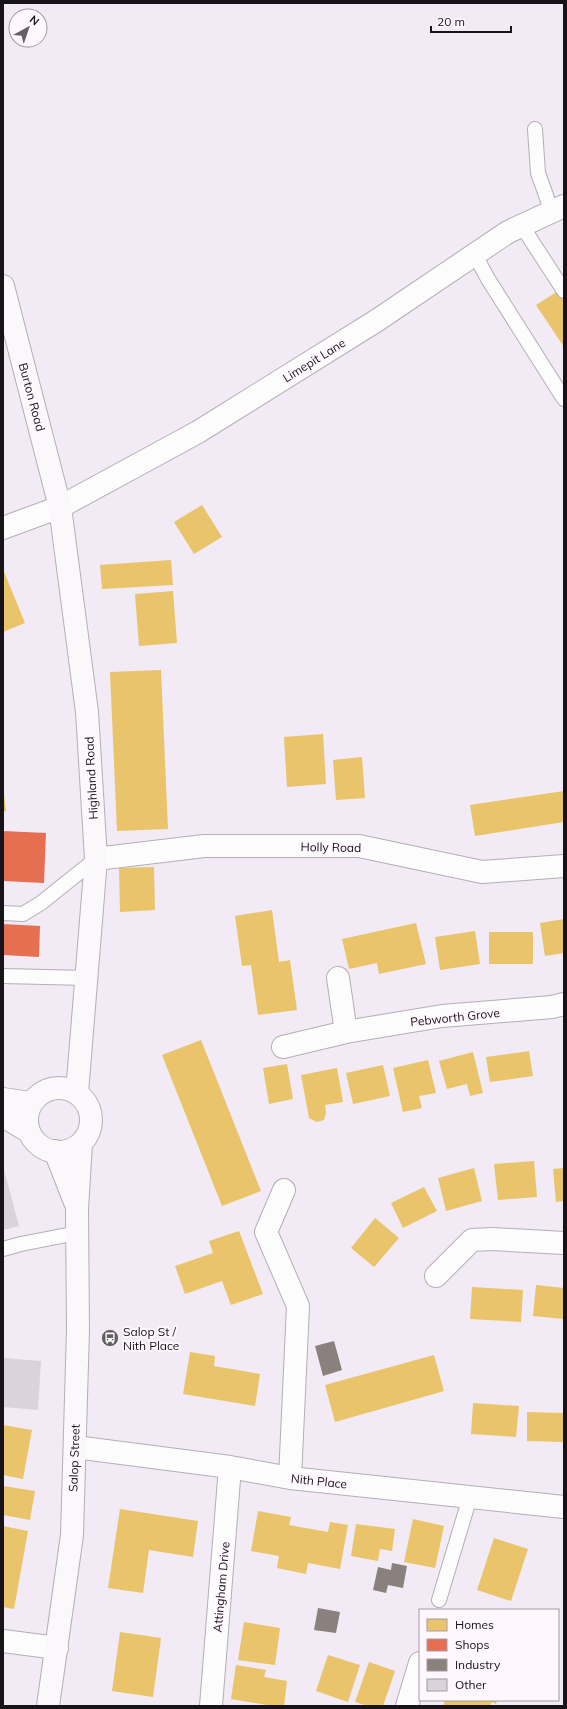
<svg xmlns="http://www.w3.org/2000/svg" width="567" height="1709" viewBox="0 0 567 1709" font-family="Mulish,sans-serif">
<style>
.homes{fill:#e9c46a}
.shops{fill:#e76f51}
.industry{fill:#8a817c}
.building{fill:#dad3db}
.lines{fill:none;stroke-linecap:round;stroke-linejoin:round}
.lane-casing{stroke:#b4aeb5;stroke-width:16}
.street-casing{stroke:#b4aeb5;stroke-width:24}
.secondary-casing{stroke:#b4aeb5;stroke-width:24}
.lane{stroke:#fdfcfd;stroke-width:14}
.street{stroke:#fdfcfd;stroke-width:22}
.secondary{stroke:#faf8fb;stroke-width:22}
.labels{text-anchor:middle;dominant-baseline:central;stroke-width:4;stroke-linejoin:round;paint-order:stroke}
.street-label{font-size:12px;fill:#181318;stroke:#fef8fe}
.poi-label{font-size:12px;fill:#181318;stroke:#fef8fe;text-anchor:start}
</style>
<rect width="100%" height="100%" fill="#f2eaf4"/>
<path class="homes" d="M558 291 564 299V347L536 305Z
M202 505 222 537 194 554 174 522Z
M171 560 173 585 102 589 100 565Z
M3 569 25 623 3 632Z
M173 591 177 643 139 646 135 594Z
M161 670 168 829 117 831 110 672Z
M323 734 326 784 287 787 284 737Z
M362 757 365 798 336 800 333 760Z
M3 785 6 811 3 812Z
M564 791V822L475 836 470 805Z
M154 867 155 910 120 912 119 868Z
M272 910 279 962 290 960 297 1010 258 1015 251 965 242 966 235 916Z
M564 919V953L545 956 540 923Z
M416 923 426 964 379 974 377 963 349 969 342 939Z
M475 931 480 964 440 970 435 937Z
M489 932H533V964H489Z
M201 1040 261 1191 222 1206 162 1055Z
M529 1051 533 1076 490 1082 486 1057Z
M473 1052 483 1093 470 1096 467 1084 447 1089 439 1061Z
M428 1060 436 1093 419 1096 422 1108 403 1112 393 1068Z
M287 1064 293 1099 269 1104 263 1068Z
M383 1065 390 1096 353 1104 346 1073Z
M337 1068 343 1102 325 1105 326 1113 324 1120 317 1122 309 1118 301 1075Z
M534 1161 537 1197 498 1200 494 1164Z
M474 1168 482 1201 446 1211 438 1178Z
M564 1168V1201L556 1202 553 1169Z
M424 1187 437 1211 403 1228 391 1203Z
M375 1218 399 1238 374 1267 351 1248Z
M239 1231 263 1294 231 1305 222 1281 185 1294 175 1266 213 1253 209 1241Z
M536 1285 564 1288V1319L533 1316Z
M472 1287 523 1290 521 1322 470 1319Z
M190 1352 215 1356 214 1366 260 1374 255 1406 183 1394Z
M434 1355 444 1391 335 1422 325 1385Z
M473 1403 519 1406 516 1437 471 1434Z
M527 1412 564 1413V1442L527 1441Z
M3 1425 32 1430 23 1479 3 1475Z
M3 1486 35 1491 30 1520 3 1515Z
M120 1509 198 1521 193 1557 149 1550 143 1593 108 1588Z
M258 1511 291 1517 289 1525 328 1532 330 1522 348 1525 340 1569 308 1563 306 1574 277 1568 279 1556 251 1551Z
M413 1519 444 1526 435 1568 404 1562Z
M356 1524 395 1529 392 1551 380 1549 378 1561 351 1556Z
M3 1526 28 1531 14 1609 3 1607Z
M494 1538 528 1549 511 1601 477 1590Z
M244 1622 280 1628 275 1665 238 1660Z
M120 1632 161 1638 153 1697 112 1691Z
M328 1655 360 1665 348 1702 316 1691Z
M369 1662 395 1671 383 1706H368L355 1702Z
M236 1665 266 1670 264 1677 287 1681 284 1706H273L231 1699Z
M445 1700H497L496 1704 492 1702 490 1706H443Z"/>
<path class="shops" d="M3 831 46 833 44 883 3 881Z
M3 924 40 926 39 957 3 955Z"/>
<path class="industry" d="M334 1341 342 1370 323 1376 315 1346Z
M392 1563 407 1566 403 1588 388 1585 386 1593 373 1590 378 1567 391 1570Z
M318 1608 340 1612 336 1633 314 1630Z"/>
<path class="building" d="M3 1166 19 1226 3 1230Z
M3 1358 41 1361 38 1410 3 1407Z"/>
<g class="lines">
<defs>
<path id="lane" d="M535 129 538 173 552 212
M522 226 564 291
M475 255 488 279 564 399
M3 913 23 914 41 903 96 859
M3 976 87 978
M3 1249 21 1244 77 1233
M439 1600 470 1497"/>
<path id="street" d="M3 528 60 507 198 432 376 321 508 232 564 206
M96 859 204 846H359L482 872 564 866
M338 978 346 1032
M283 1047 346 1032 442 1016 552 1007 564 1004
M284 1190 266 1232 298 1306 290 1478
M436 1276 472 1240 492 1239 564 1243
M75 1447 230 1467 290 1478 564 1507
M3 1641 57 1648
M211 1706 230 1467
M407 1706 420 1663"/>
<path id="secondary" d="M3 286 60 507 87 712 96 859 77 1093
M27 1120a32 32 0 1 1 64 0a32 32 0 1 1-64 0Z
M3 1099 30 1103
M3 1116 28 1131
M55 1151 75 1202
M48 1706 72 1535 78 1329 77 1209 81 1144"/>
</defs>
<use href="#lane" class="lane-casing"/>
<use href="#street" class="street-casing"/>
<use href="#secondary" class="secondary-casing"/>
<use href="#lane" class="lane"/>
<use href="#street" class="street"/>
<use href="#secondary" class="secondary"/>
</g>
<defs>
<symbol id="bus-disc" viewBox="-11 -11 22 22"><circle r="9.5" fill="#645e65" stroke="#fef8fe"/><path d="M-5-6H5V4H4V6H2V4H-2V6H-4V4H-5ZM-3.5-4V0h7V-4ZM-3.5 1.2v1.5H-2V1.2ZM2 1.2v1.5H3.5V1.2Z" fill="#fff"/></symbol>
</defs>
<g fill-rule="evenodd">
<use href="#bus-disc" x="100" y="1328" width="20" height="20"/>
</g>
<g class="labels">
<g class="street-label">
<text transform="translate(314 360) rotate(-32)">Limepit Lane</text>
<text transform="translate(32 397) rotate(75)">Burton Road</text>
<text transform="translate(91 778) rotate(-93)">Highland Road</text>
<text transform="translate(331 847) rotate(1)">Holly Road</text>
<text transform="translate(455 1017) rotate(-6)">Pebworth Grove</text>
<text transform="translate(74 1458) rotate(-88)">Salop Street</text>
<text transform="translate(319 1481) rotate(6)">Nith Place</text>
<text transform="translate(221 1587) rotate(-85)">Attingham Drive</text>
</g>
<g class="poi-label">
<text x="123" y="1331">Salop St /<tspan x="123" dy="14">Nith Place</tspan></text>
</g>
</g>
<rect width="567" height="1709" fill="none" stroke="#181318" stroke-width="8"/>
<rect x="419" y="1609" width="140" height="92" fill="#fef8fe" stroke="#a29ca2"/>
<rect x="427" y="1619" width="20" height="12" fill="#e9c46a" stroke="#a29ca2"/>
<text x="455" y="1629" font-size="12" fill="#181318">Homes</text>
<rect x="427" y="1639" width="20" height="12" fill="#e76f51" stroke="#a29ca2"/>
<text x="455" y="1649" font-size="12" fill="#181318">Shops</text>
<rect x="427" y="1659" width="20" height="12" fill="#8a817c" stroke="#a29ca2"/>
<text x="455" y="1669" font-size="12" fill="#181318">Industry</text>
<rect x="427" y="1679" width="20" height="12" fill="#dad3db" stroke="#a29ca2"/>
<text x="455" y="1689" font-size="12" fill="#181318">Other</text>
<g transform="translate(28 28) rotate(40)"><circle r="19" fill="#fef8fe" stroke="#a29ca2"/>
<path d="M0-3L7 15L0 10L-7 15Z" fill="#645e65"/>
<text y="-6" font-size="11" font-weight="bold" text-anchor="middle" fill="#181318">N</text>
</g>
<path d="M431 26v6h80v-6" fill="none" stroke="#181318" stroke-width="2"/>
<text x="437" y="26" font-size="12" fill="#181318" stroke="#fef8fe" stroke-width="3" paint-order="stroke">20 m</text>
</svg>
